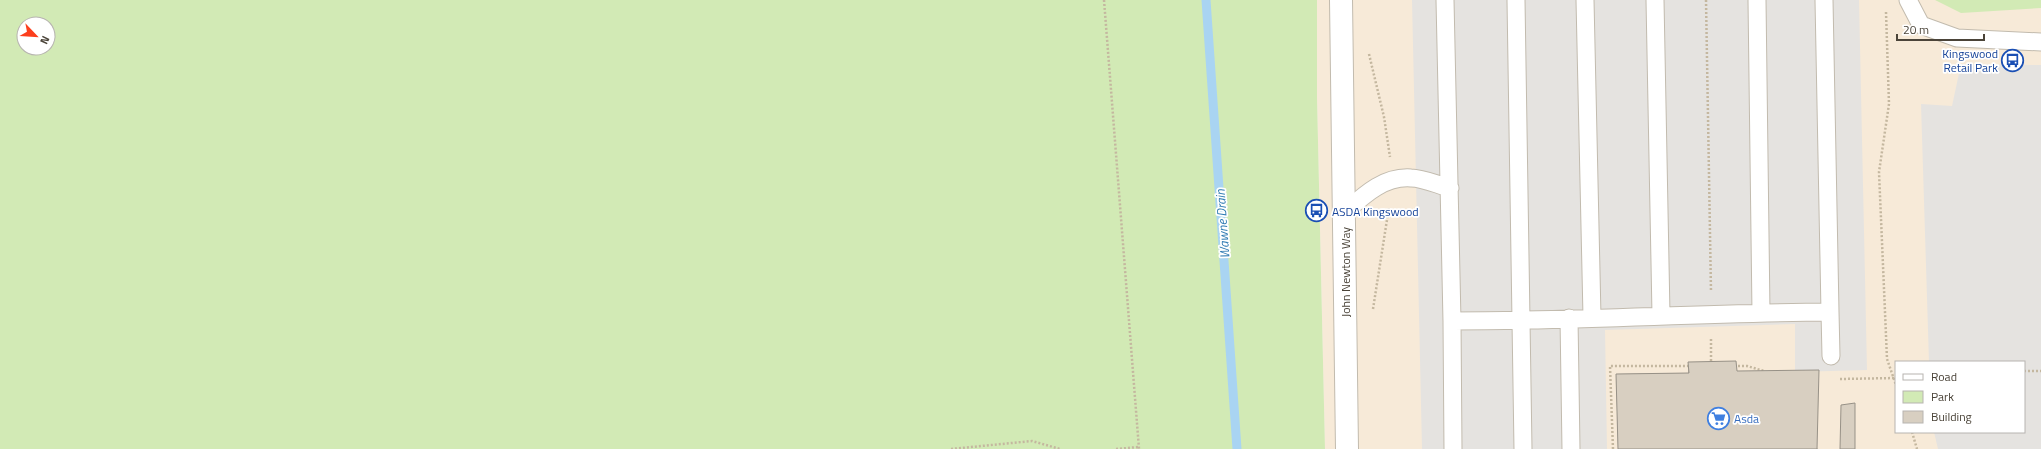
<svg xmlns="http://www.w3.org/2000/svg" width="2041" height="449" viewBox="0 0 2041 449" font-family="'Titillium Web',sans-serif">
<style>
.commercial{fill:#f7ead8;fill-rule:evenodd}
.green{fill:#d2eab5;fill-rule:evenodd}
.parking{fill:#e5e3e0}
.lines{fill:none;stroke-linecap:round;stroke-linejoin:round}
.stream{stroke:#a9d4f2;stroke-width:9}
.service-casing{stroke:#c2bbae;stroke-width:19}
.tertiary-casing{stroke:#c2bbae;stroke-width:24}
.path{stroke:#c4b79f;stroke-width:2.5;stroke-dasharray:2 2;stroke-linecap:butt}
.service{stroke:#fff;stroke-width:17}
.tertiary{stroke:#fff;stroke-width:22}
.wall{fill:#bab2a6}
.building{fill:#d8cfc1;stroke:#979187}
.labels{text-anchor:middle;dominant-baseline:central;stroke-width:3.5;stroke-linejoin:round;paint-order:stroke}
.transit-label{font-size:12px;fill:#164399;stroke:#fff;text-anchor:end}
.street-label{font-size:12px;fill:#4b4439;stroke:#fff}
.shop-label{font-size:12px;fill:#366cbe;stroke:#fff;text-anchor:start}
.water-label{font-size:13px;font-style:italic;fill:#2e7ab2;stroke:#fff}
</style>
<rect width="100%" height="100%" fill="#f6f3ec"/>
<path class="commercial" d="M1317 0H2041V449H1325L1317 97ZM1896 362H2024V432H1896Z"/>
<path class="green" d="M0 0H1317V97L1325 449H0ZM24 24H48V48H24Z
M1935 0H2041V8L1961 13Z"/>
<path class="parking" d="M1412 0H1859L1867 370 1795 372V324L1605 330 1607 449H1422Z
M1961 64 2041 65V449H1938L1934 432H2024V362H1929L1921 104 1952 106Z"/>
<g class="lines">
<path class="stream" d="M1206 0 1237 449"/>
<defs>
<path id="service" d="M1445 0 1452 321C1578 321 1704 313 1830 312L1824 0
M1516 0 1523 449
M1585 0 1592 317
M1655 0 1661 315
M1757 0 1761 313
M1908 0 1921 25 1957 38 2041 42
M1345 212C1364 195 1384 176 1411 178 1423 178 1438 185 1450 188
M1830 312 1831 356
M1569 318 1571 449
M1452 321 1453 449"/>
<path id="tertiary" d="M1341 0 1347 449"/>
</defs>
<use href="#service" class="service-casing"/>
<use href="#tertiary" class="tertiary-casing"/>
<path class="path" d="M1104 0 1139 449
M1706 0 1711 292
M1886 12 1889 104 1879 172 1887 359 1896 385
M1369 54 1384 117 1390 157
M1373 309 1389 207
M1711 339V364
M1734 366H1747L1764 371
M2024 371H2041
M1840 379 1896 378
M1912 432 1917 449
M951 449 1032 441 1060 449
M1116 449 1139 447
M1613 449 1610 366H1691"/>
<use href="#service" class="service"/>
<use href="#tertiary" class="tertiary"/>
</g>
<path class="wall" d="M1688 362 1737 371 1818 449H1618L1616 374 1688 373Z"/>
<path class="building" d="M1736 361 1737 371 1819 370 1817 449H1618L1616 374 1689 373 1688 362Z
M1855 403V449H1840L1841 405Z"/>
<defs>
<symbol id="bus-ring" viewBox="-11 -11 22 22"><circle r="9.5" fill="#fff" stroke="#1a4fb4" stroke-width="1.5"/><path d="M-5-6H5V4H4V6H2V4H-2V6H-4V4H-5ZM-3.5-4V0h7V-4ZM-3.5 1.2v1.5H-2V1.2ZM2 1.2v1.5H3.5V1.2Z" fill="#1a4fb4"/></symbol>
<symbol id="supermarket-ring" viewBox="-11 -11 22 22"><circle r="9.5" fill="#fff" stroke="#3f7fe0" stroke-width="1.5"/><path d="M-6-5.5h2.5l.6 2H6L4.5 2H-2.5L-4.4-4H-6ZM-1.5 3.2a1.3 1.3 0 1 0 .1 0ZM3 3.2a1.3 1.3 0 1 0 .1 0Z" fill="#3f7fe0"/></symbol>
</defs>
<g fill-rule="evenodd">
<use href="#bus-ring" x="2000" y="48" width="25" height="25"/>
<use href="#bus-ring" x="1304" y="198" width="25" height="25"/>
<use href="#supermarket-ring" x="1706" y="406" width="25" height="25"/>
</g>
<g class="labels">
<g class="transit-label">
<text x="1998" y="53">Kingswood<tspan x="1998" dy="14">Retail Park</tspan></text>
<text x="1332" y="211" text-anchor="start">ASDA Kingswood</text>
</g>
<g class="street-label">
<text transform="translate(1345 272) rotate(-90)">John Newton Way</text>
</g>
<g class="shop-label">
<text x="1734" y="418">Asda</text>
</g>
<g class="water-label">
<text transform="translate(1222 224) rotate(-94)">Wawne Drain</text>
</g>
</g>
<rect x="1895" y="361" width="130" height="72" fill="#ffffff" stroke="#b7b4b0"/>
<rect x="1903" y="374" width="20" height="6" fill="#ffffff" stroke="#b7b4b0"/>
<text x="1931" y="381" font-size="12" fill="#4b4439">Road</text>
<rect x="1903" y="391" width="20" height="12" fill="#d2eab5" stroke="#b7b4b0"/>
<text x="1931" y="401" font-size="12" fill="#4b4439">Park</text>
<rect x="1903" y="411" width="20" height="12" fill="#d8cfc1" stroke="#b7b4b0"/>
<text x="1931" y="421" font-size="12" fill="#4b4439">Building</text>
<g transform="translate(36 36) rotate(115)"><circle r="19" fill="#ffffff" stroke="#b7b4b0"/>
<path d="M0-3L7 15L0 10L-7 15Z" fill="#fc3f1d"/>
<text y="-6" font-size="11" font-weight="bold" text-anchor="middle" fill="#4b4439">N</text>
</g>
<path d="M1897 34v6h87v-6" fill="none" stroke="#4b4439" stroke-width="2"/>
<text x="1903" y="34" font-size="12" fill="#4b4439" stroke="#ffffff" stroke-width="3" paint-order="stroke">20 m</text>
</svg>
